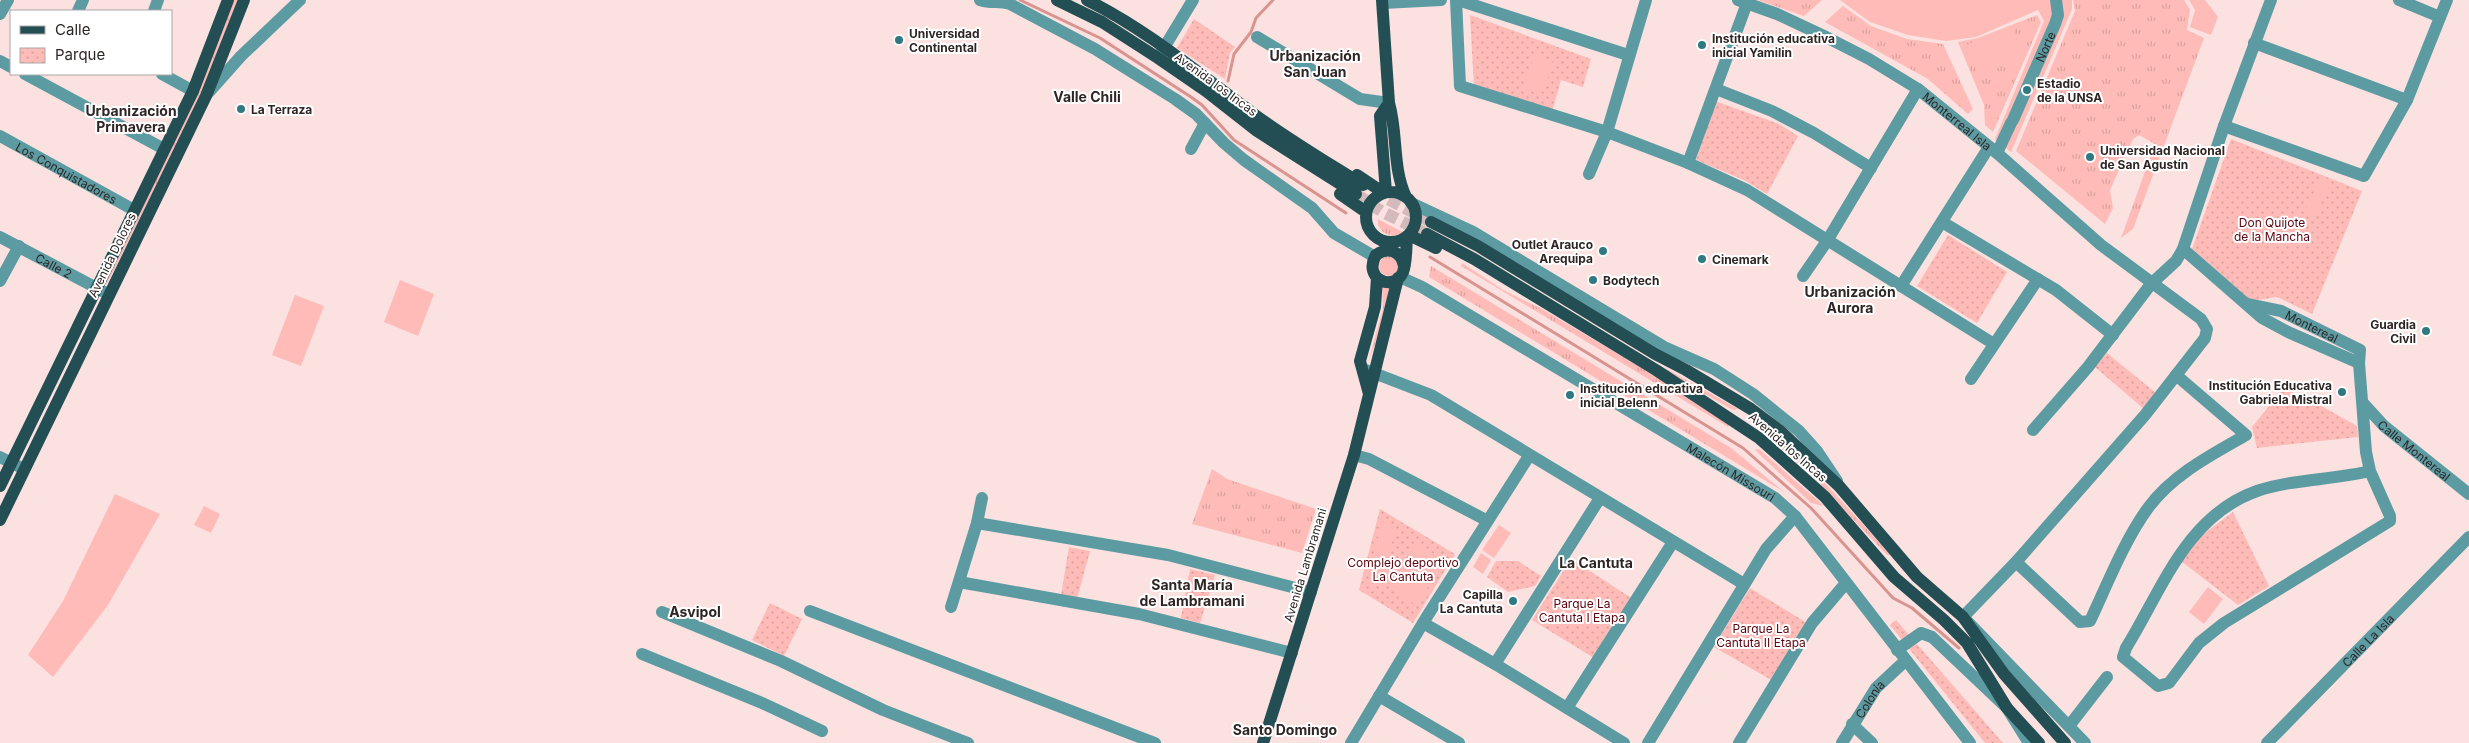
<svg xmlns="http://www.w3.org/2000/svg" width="2469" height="743" viewBox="0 0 2469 743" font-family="Inter,sans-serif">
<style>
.grass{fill:url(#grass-tufts)}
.park{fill:url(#park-dots)}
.pitch{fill:#ffbbb7}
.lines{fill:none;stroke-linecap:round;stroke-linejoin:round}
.stream{stroke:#da9490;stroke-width:3}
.major-tunnel{stroke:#d2bbba;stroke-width:12;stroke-dasharray:12 6;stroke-linecap:butt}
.minor{stroke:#5c9ba2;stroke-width:12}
.major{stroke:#234f54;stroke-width:12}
.poi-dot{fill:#317982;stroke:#fff;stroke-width:2}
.labels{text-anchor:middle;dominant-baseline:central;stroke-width:4;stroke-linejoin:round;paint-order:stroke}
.poi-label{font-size:12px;font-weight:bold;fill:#2e2524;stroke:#fff;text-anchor:start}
.street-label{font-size:12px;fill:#2e2524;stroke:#fff}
.park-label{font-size:12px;fill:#59040f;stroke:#fff}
.neighbourhood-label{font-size:14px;font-weight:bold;fill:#2e2524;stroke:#fff}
</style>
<defs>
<pattern id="grass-tufts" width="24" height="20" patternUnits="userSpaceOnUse" patternTransform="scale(1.25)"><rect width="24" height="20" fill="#ffbbb7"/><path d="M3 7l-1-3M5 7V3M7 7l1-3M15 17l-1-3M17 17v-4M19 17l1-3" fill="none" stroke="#dba19d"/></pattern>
<pattern id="park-dots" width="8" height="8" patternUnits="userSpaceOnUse" patternTransform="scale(1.25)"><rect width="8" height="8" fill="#ffbbb7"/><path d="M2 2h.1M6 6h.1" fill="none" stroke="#dba19d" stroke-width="1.8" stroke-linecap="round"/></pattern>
</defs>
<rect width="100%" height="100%" fill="#fbe1df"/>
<path class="grass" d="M232 0H239L223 37 202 94 107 284 102 282Z
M1758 0H1822L1804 16Z
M2073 0H2184L2190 10 2187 30 2204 38 2133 229 2121 238 2155 144 2139 135 2133 139 2110 190 2113 208 2105 224 2016 151 2075 11Z
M1843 6 1871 26 1907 39 1943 44 1973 109 1968 114 1928 79 1825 22Z
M2037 15 2041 22 1993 132 1985 125 1984 105 1958 42 1978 38Z
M1378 219 1404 233C1393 237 1384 237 1378 225Z
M1379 266a10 10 0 1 1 20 0a10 10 0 1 1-20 0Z
M1462 263 1503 290 1542 309 1731 421 1728 427 1461 266Z
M1431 266 1731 448 1784 492 1429 277Z
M1382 283 1395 287 1368 363 1383 308Z
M1663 367 1738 409 1733 410 1671 375Z
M1768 431C1814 468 1851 511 1890 555H1887L1803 467 1765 435Z
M1759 449 1824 506 1811 503 1755 450Z
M1212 469 1227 479 1316 509 1302 553 1192 524Z"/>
<path class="park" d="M1470 15 1591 59 1583 87 1561 80 1552 112 1474 87Z
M1194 19 1235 47 1230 53 1225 79 1177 48Z
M1715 101 1779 124 1798 136 1767 194 1744 180 1696 160Z
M2231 139 2362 191 2312 314 2277 297 2251 301 2192 249Z
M1948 235 2007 272 1977 323 1917 286Z
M2107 353 2156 393 2144 409 2095 367Z
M2283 389 2309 399 2357 426 2358 437 2257 448 2252 427Z
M1380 509 1455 554 1413 623 1359 590Z
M2233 512 2269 586 2238 605 2181 561 2194 541Z
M1069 547 1090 551 1077 599 1061 595Z
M1571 559 1633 599 1594 658 1532 620Z
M1496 561H1518L1541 576 1535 586 1508 592 1487 577Z
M1190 569 1215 575 1200 623 1181 618Z
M1750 588 1807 623 1773 681 1714 647Z
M770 603 802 619 784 656 752 640Z
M1896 620 2003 743H1985L1890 625Z"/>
<path class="pitch" d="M1840 0H2072V9L2011 152 1995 139 2044 21 2038 10 1976 37 1946 41 1908 35 1870 22Z
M2189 0H2205L2218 17 2211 35 2190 27 2195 10Z
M2012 27 2024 57 1979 75 1966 45Z
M1535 55 1554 63 1541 95 1522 87Z
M2320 179 2330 184 2315 216 2305 211Z
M400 280 434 294 418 336 384 322Z
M295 295 324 306 301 366 272 355Z
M115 494 160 514 108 605 53 677 28 655 63 601Z
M204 506 220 514 211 533 194 525Z
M1382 521 1396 526 1386 568 1371 564Z
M1499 525 1511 533 1494 558 1482 550Z
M1417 543 1445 561 1416 605 1390 589Z
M1481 553 1491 560 1483 574 1473 567Z
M2208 587 2223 599 2204 624 2189 612Z"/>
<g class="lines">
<path class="stream" d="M1020 0 1100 38 1191 97 1202 105 1234 140 1346 213
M1228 81 1234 54 1251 32 1256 18 1273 0
M1430 257 1743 448 1811 508 1893 598 1912 608 1959 648"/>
<path class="major-tunnel" d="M1373 191 1431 222
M1356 194 1381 211 1427 234"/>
<g class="minor">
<path d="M980 0C991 4 1000 0 1010 4L1095 49 1175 99 1196 114 1224 143 1244 160 1312 208 1334 233 1375 257"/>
<path d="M1456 0 1460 86 1607 132 1688 163 1747 190 1994 344"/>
<path d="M1458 0 1628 55"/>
<path id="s1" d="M1738 0 1777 14 1826 37 1869 59 1918 89 1997 153 2101 245 2201 319 2207 329 2205 338 2145 415 2016 562 1963 617 2085 743"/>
<path d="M2399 0 2440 17"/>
<path d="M1383 3 1441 0"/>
<path d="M78 11 83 0"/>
<path d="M154 11 158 0"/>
<path d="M0 14 8 0"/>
<path d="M1257 37 1360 99 1389 103"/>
<path d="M2254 43 2407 100"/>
<path d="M1159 56 1193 0"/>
<path d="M0 61 11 67"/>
<path d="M25 74 164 149"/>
<path d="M162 74 193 91"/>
<path d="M1716 89 1772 111 1814 133 1871 168"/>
<path d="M209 92 241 56 300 0"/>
<path id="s2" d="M2013 120 2055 24 2058 15 2056 0"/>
<path d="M2224 126 2364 176 2407 100 2447 0"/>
<path id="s3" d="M0 136 134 210"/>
<path d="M1191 149 1205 123"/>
<path d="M1997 153 2011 123"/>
<path d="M1688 163 1747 3"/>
<path d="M1589 174 1607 132 1646 0"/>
<path d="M1411 203 1473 232 1664 347 1714 369 1753 394 1799 431 1817 451 1837 481"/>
<path d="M1942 222 2056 290 2113 335"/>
<path id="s4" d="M0 237 108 294"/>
<path d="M2183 249 2262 318 2288 332 2359 363"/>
<path d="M1803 276 1827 241 1918 89"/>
<path id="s5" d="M1400 277 1422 287 1775 498 1795 516 1970 743"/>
<path d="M0 281 19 246"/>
<path d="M1901 286 1989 147"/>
<path id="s6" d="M2247 304 2281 311 2360 350 2359 363 2366 452 2370 471 2390 516V521L2224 623 2199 643 2169 683 2158 686 2123 657 2126 648C2162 590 2186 516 2257 491 2293 479 2333 480 2370 471"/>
<path d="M1366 370 1431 395 1744 584"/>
<path d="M1971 379 2038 279"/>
<path id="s7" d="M2363 403 2384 426 2469 494"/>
<path d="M2033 430 2088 367 2151 284 2176 261 2183 249 2224 126 2271 0"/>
<path d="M1354 455 1369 459 1486 520"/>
<path d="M0 457 24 469"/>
<path d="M977 523 1168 555 1311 592"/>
<path d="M2016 562 2080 622 2090 621C2107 585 2124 541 2148 508 2172 475 2211 455 2246 435L2176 375"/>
<path d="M959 582 1139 614 1292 653"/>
<path d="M951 607 977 523 982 498"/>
<path d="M810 611 1155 743"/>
<path d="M662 612 781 661 883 710 968 743"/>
<path d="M1423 623 1495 664 1624 743"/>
<path d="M1897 650 1921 633 1932 637 2007 708 2029 743"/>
<path d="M642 654 762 703 822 731"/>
<path d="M1495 664 1600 498"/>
<path d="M1379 696 1459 743"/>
<path d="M1567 708 1673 542"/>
<path d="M1852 724 1872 743"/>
<path d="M2069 726 2107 677"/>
<path d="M1351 743 1426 618 1529 456"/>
<path d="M1648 743 1766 549 1795 516"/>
<path d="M1739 743 1812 623 1846 583"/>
<path id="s8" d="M1842 743 1876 688 1905 661"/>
<path id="s9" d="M2267 743 2469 537"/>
</g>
<path class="major" d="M1057 0 1102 22 1158 58 1206 91 1257 131 1356 194
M1087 0C1146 29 1198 73 1251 112 1286 138 1325 161 1363 185
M1382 0 1389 103C1398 134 1392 167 1406 197
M1357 175 1384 193
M1386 192 1380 116 1389 103
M1366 217a25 25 0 1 1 50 0a25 25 0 1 1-50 0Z
M1340 194 1366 212
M1431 222 1478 246 1655 354 1686 370 1751 409 1779 430 1839 486 1917 577 1963 617 2004 674 2065 743
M1427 234 1474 259 1656 370 1759 438 1825 497 1894 577 1944 620 1967 643 2007 708 2039 743
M1409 235 1436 248
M1404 266C1401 251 1388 246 1376 255 1362 279 1394 293 1403 272 1407 262 1406 247 1407 236
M1369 394 1360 361 1375 307 1377 278
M0 486 193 91 228 0
M0 520 206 96 244 0
M1263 743 1354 455 1398 278"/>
</g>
<g class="poi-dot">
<circle cx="899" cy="40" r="5"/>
<circle cx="1702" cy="45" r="5"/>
<circle cx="2027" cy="90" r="5"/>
<circle cx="241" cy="109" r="5"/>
<circle cx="2090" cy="157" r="5"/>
<circle cx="1603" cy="251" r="5"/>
<circle cx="1702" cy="259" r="5"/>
<circle cx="1593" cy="280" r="5"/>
<circle cx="2426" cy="331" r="5"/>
<circle cx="2342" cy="392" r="5"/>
<circle cx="1570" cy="395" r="5"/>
<circle cx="1513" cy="601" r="5"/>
</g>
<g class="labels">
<g class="poi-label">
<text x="909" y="33">Universidad<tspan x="909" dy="14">Continental</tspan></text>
<text x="1712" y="38">Institución educativa<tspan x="1712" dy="14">inicial Yamilin</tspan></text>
<text x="2037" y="83">Estadio<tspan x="2037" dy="14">de la UNSA</tspan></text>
<text x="251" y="109">La Terraza</text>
<text x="2100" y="150">Universidad Nacional<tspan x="2100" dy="14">de San Agustín</tspan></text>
<text x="1593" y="244" text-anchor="end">Outlet Arauco<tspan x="1593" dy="14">Arequipa</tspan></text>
<text x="1712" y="259">Cinemark</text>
<text x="1603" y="280">Bodytech</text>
<text x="2416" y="324" text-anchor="end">Guardia<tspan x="2416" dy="14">Civil</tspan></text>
<text x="2332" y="385" text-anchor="end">Institución Educativa<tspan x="2332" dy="14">Gabriela Mistral</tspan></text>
<text x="1580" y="388">Institución educativa<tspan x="1580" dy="14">inicial Belenn</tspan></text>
<text x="1503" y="594" text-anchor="end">Capilla<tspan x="1503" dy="14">La Cantuta</tspan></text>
</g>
<g class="street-label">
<text stroke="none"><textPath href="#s2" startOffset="80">Norte</textPath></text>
<text transform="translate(1216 84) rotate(36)">Avenida los Incas</text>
<text stroke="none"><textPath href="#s1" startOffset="252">Monterreal Isla</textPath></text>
<text stroke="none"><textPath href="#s3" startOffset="76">Los Conquistadores</textPath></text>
<text transform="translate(112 255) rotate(-64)">Avenida Dolores</text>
<text stroke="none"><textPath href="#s4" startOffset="61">Calle 2</textPath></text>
<text stroke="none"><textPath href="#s6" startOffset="69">Montereal</textPath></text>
<text transform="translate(1788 447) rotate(41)">Avenida los Incas</text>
<text stroke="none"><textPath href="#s7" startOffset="70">Calle Montereal</textPath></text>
<text stroke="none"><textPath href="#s5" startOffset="384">Malecón Missouri</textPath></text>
<text transform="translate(1305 565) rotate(-73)">Avenida Lambramani</text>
<text stroke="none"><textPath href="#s9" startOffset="144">Calle La Isla</textPath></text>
<text stroke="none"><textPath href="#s8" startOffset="52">Colonia</textPath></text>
</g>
<g class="park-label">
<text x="2272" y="222">Don Quijote<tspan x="2272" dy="14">de la Mancha</tspan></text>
<text x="1403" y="562">Complejo deportivo<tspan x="1403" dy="14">La Cantuta</tspan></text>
<text x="1582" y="603">Parque La<tspan x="1582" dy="14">Cantuta I Etapa</tspan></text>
<text x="1761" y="628">Parque La<tspan x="1761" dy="14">Cantuta II Etapa</tspan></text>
</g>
<g class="neighbourhood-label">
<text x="1315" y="55">Urbanización<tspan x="1315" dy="16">San Juan</tspan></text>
<text x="1087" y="96">Valle Chili</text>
<text x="131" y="110">Urbanización<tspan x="131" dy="16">Primavera</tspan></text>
<text x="1850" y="291">Urbanización<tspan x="1850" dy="16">Aurora</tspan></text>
<text x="1596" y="562">La Cantuta</text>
<text x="1192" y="584">Santa María<tspan x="1192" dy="16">de Lambramani</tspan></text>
<text x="695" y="611">Asvipol</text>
<text x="1285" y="729">Santo Domingo</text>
</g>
</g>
<rect x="10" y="10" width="162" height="65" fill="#ffffff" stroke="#aba8a7"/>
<rect x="20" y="26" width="25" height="8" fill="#234f54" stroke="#aba8a7"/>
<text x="55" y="35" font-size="15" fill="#2e2524">Calle</text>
<rect x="20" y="48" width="25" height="15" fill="url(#park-dots)" stroke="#aba8a7"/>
<text x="55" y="60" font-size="15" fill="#2e2524">Parque</text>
</svg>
